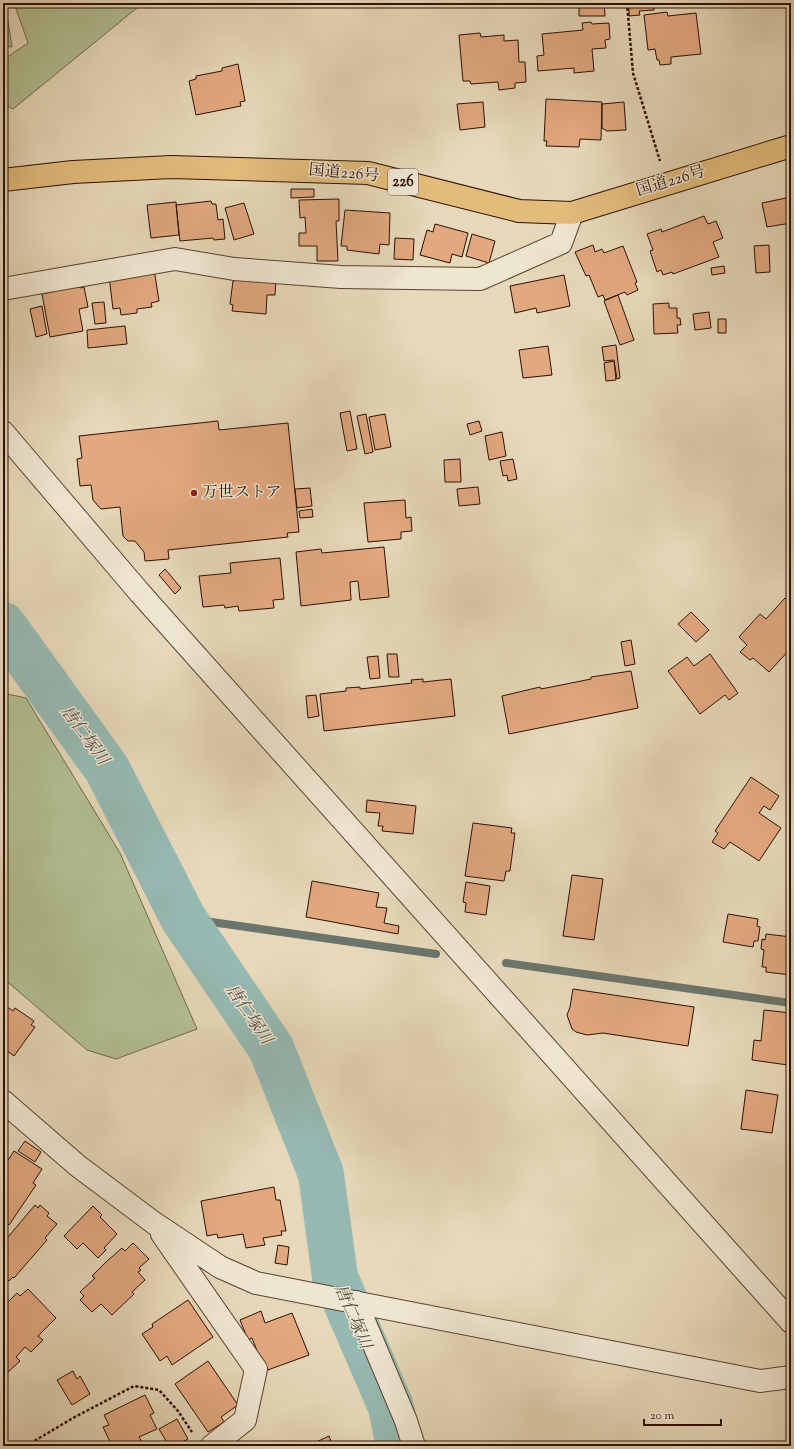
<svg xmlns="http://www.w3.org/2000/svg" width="794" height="1449" viewBox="0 0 794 1449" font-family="'Sorts Mill Goudy','Noto Serif JP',serif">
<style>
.green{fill:#b2bf92;stroke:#70684a}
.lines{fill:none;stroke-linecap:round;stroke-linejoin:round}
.stream{stroke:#6c756c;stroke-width:8}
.river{stroke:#96b9b2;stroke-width:46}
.building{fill:#e2a880;stroke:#2d1003}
.minor-casing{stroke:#5b4230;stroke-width:24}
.highway-casing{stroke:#2d1003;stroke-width:24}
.path{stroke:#2d1003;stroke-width:2.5;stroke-dasharray:3 2;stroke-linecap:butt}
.minor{stroke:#efe6d2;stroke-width:22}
.highway{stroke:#e3bc7c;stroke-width:22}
.poi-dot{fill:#8f2418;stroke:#efe6d2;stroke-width:1.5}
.labels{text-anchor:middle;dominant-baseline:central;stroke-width:3;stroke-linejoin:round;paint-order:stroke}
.shield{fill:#efe6d2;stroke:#675041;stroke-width:1}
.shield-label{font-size:15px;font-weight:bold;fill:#2d1003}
.street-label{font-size:16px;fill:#2d1003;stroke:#efe6d2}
.poi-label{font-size:16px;fill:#2d1003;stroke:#efe6d2;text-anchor:start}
.water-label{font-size:17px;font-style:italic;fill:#524b40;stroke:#efe6d2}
</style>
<rect width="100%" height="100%" fill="#e6d8b9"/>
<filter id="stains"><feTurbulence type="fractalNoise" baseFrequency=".005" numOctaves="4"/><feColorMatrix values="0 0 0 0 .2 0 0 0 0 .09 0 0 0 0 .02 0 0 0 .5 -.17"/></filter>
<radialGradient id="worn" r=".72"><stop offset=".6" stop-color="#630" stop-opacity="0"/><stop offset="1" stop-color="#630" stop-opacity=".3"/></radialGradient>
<path class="green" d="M3 3H5L12 47 3 46Z
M14 3H143L13 109 3 104V60L28 43Z
M3 693 26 698 120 853 197 1029 116 1059 87 1050 3 978Z"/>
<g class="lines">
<path class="stream" d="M183 918 436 954
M506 963 791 1003"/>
<path class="river" d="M3 625 107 769 183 918 271 1048 321 1174 335 1277 391 1407 399 1446"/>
</g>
<path class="building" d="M579 3H604L605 16H579Z
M629 3H654V10L639 11 640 15 629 16Z
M667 12 668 16 696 13 701 54 671 57V64L660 65 659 60H657L655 49 648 50 644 15Z
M591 22 592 24 609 23 610 39 605 40 606 48 592 49 594 71 574 73V68L538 71 537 56 544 55 542 34 583 30 582 23Z
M480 33 481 37 504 35V41L518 40 519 62H525L526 82 515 83V88L499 90 498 82 471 84 470 81H463L459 35Z
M238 64 245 101 240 102 241 106 196 115 189 81 196 79V76L222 71V68Z
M546 99 602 102 601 140 580 139 579 147 546 146 547 141H544Z
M483 102 485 127 460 130 457 104Z
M624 102 626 130 607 131 602 128V104Z
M291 189H314V197L291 198Z
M786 198 791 223 767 227 762 203Z
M339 199V221H336L338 261H317V246H299V233H306L305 217 300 218 299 200Z
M211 201 212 204H216L218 220 223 219 225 239 214 240 213 238 180 241 176 205Z
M176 202 179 235 151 238 147 205Z
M244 203 254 234 234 240 225 208Z
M345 210 390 213 389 245 380 244 379 254 347 250V246H341Z
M704 216 708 224 716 221 723 238 713 242 719 257 673 274 672 272 663 275 661 270 657 272 650 251 653 250 647 234 661 229 662 232Z
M435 224 468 233 462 257 452 254 450 263 420 255 427 230 433 232Z
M472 234 495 241 489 263 466 256Z
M395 238 414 239 413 260 394 259Z
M593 245 595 252 602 249 604 253 623 246 637 282 635 283 638 290 627 295 625 292 605 300 603 295 598 297 589 275 586 276 575 252Z
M769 245 770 272 756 273 754 246Z
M787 245H791V266H788Z
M724 266 725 273 712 275 711 268Z
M154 269 159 301 151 303 152 307 137 309V313L121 315 120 308 113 309 109 276Z
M564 275 570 306 537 313 536 308 515 313 510 286Z
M235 276 276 280 275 295H267L266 314 232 311 233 305 230 304 233 281H234Z
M79 286 80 288 84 287 88 307 79 309 83 331 50 337 42 294Z
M618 295 634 340 620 345 604 301Z
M104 302 106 323 95 324 92 303Z
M669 303V308H677V318H680L681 325H677L678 333 654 334 653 304Z
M42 306 47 334 36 337 30 309Z
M709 312 711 328 695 330 693 314Z
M718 319H726V333H718Z
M125 326 127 344 88 348 87 330Z
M616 345 620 378 617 379 614 360 604 361 602 347Z
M548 346 552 375 523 378 519 350Z
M614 361 616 380 606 381 604 363Z
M350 411 357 449 347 451 340 413Z
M366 414 373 452 365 454 357 416Z
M385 414 391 447 375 450 369 417Z
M218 421 219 430 288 423 299 532 287 533 288 537 168 550 169 559 145 561 144 552 135 541H128L123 536 120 507 101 509 93 500 91 485 80 486 77 459 82 458 79 436Z
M479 421 482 431 470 435 467 424Z
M502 432 506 456 489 460 485 436Z
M460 459 461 482H445L444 460Z
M513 459 517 479 508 481 507 475 503 476 500 461Z
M478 487 480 504 459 506 457 489Z
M310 488 312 506 297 508 295 489Z
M405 500 406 518 411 517 412 531 401 532V539L368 542 364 503Z
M312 509 313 517 300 518 299 511Z
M384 547 389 597 360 600 358 581 350 582 351 600 301 606 296 552 321 549 322 553Z
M280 558 284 599 273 600 274 608 239 611 238 606 225 608 224 605 203 607 199 576 231 573 230 563Z
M165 569 181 588 175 594 159 575Z
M785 598 791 603V625L789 627 791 628V648L769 672 753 658 750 660 740 652 747 645 739 637 760 614 766 619Z
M691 612 709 630 696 642 678 624Z
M631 640 635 664 625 666 621 642Z
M387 654H397L399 677H389Z
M710 654 738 693 729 700 725 695 700 714 668 671 687 657 694 666Z
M378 656 380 678 370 679 367 657Z
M631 671 638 708 509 734 502 696 540 687 541 689 591 679V677Z
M423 679V682L451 679 455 716 324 731 320 694 346 691V688L360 687V689L412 683 411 680Z
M316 695 319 716 308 718 306 696Z
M751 777 779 796 770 810 764 806 759 813 781 828 759 861 730 842 724 849 712 842 718 833 715 831Z
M367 800 416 806 413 834 382 831 383 826H378L380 813 366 812Z
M473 823 512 828 511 833H515L510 871H506L504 881 465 876Z
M572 875 603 879 594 940 563 936Z
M312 881 379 893 376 907 387 908 384 923 399 926 398 934 306 917Z
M466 882 490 886 486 915 465 912 466 903 463 902Z
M728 914 758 919 757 926 760 927 758 941H754L753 947 723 942Z
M766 934 791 937V975L766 972V967H762L764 950 761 949 762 939 765 940Z
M573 989 694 1007 688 1046 603 1033 587 1035 576 1032 572 1029 567 1015 570 1007Z
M3 1004 13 1011 15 1008 34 1021 31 1025 35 1027 14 1056 3 1048Z
M764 1010 791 1013V1071H787L788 1065 752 1060 754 1040 761 1041Z
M746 1090 778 1095 772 1133 741 1129Z
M25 1141 41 1152 35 1162 18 1151Z
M14 1151 42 1169 33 1183 36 1185 9 1225 3 1221V1168Z
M274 1187 276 1200H280L286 1231H281L282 1235 263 1238 265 1245 246 1248 243 1234 218 1238 217 1234 207 1236 201 1201Z
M35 1205 38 1208 40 1205 49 1213 47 1216 57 1224 45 1238 47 1240 14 1278 13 1277 9 1281 3 1276V1243Z
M93 1206 102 1215 100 1217 117 1234 104 1248 106 1250 98 1258 83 1243 77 1249 64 1236Z
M133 1243 149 1259 139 1268 141 1270 138 1272 145 1280 132 1292 134 1294 112 1315 101 1304 92 1312 80 1300 84 1296 80 1292 95 1278 92 1276 106 1262 122 1248 125 1251Z
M278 1245 289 1247 287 1265 275 1263Z
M28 1289 56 1318 38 1336 43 1340 31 1352 25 1347 16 1357 20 1361 8 1372 3 1367V1307L17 1293 20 1296Z
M188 1300 213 1337 172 1365 167 1356 160 1361 142 1334 153 1327 152 1324Z
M261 1311 265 1323 292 1313 309 1355 265 1371 252 1338 248 1340 240 1320Z
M208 1361 238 1405 221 1417 224 1422 208 1432 175 1384Z
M73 1371 77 1379 80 1376 90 1394 72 1405 57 1380Z
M145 1395 154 1413 150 1415 157 1429 139 1437 142 1442 135 1446H130L129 1444 124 1446H112L103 1427 109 1425 104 1415Z
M177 1419 188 1439 175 1446H169L159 1429Z
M329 1436 333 1446H308Z"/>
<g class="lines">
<defs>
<path id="minor" d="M3 289 175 259 234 269 341 277 480 279 561 243 572 213
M3 432 140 593 791 1322
M3 1101 78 1166 154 1223 220 1267 256 1283 760 1381 791 1377
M162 1234 256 1369 245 1420 212 1446
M356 1302 406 1421 414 1446"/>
<path id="highway" d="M3 180 73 172 171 167 368 173 519 211 572 213 791 146"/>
</defs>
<use href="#minor" class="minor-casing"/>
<use href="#highway" class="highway-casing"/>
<path class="path" d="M627 3 633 73 660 161
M3 101 7 100
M26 1446 73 1418 134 1386 159 1390 178 1411 192 1432"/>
<use href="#minor" class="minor"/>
<use href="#highway" class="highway"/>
</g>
<circle class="poi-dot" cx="194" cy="493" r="4"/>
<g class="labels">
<rect class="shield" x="388" y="169" width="30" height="26" rx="3"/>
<g class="shield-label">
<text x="403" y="182">226</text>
</g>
<g class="street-label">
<text transform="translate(344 174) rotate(5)">国道226号</text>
<text transform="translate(671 182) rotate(-17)">国道226号</text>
</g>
<g class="poi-label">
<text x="202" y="493">万世ストア</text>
</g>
<g class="water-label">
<text transform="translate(84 736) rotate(54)">唐仁塚川</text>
<text transform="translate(248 1015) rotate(56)">唐仁塚川</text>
<text transform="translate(352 1317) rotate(67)">唐仁塚川</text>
</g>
</g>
<rect width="794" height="1449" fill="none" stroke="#e6d8b9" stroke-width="16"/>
<rect x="4" y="4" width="786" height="1441" fill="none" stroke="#2d1003" stroke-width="2"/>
<rect x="8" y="8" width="778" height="1433" fill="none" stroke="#2d1003"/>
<path d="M644 1419v6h77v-6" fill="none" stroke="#2d1003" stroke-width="2"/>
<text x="650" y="1419" font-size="12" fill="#2d1003" stroke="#efe6d2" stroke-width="3" paint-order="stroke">20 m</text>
<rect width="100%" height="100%" filter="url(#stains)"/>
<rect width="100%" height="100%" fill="url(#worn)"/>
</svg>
